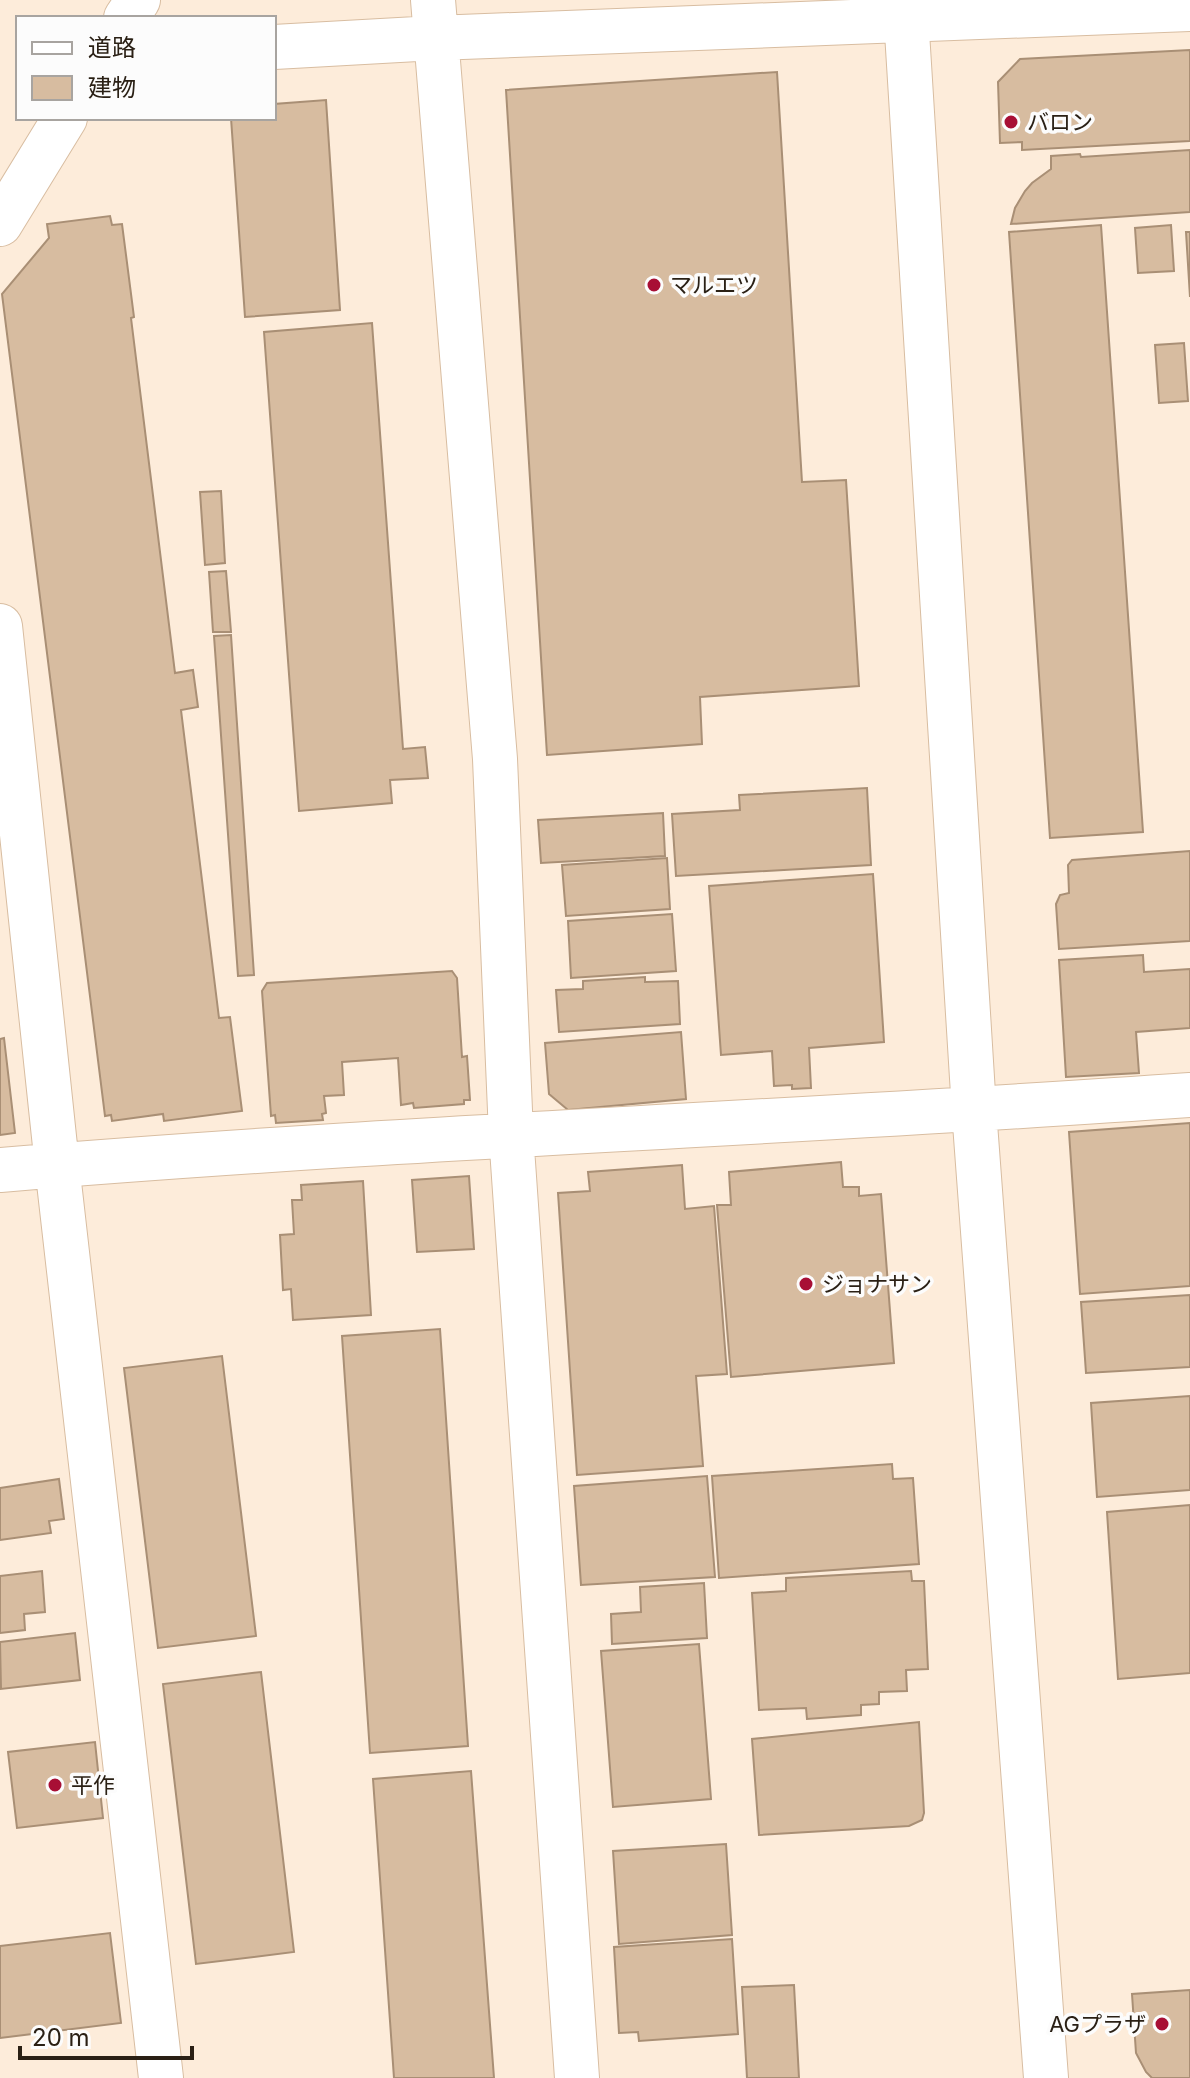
<svg xmlns="http://www.w3.org/2000/svg" width="1190" height="2078" viewBox="0 0 1190 2078" font-family="Inter,'Noto Sans JP',sans-serif">
<style>
.building{fill:#d7bca0;stroke:#a98f75;stroke-width:2}
.lines{fill:none;stroke-linecap:round;stroke-linejoin:round}
.minor-casing{stroke:#d8bda1;stroke-width:46}
.minor{stroke:#fff;stroke-width:44}
.poi-dot{fill:#a80f35;stroke:#fcfcfc;stroke-width:3}
.labels{text-anchor:middle;dominant-baseline:central;stroke-width:7;stroke-linejoin:round;paint-order:stroke}
.poi-label{font-size:22px;fill:#2a2015;stroke:#fcfcfc;text-anchor:start}
</style>
<rect width="100%" height="100%" fill="#fdecda"/>
<path class="building" d="M1190 50V141L1022 150V142L1000 143 998 82 1020 59Z
M777 72 802 482 846 480 859 686 700 697 702 744 547 755 506 90Z
M326 100 340 310 245 317 231 118H274V104Z
M1190 150V212L1011 224 1015 208 1025 191 1032 183 1051 169V156L1080 154 1081 157Z
M110 216 112 225 122 224 134 317 131 318 175 673 193 670 198 707 181 710 219 1018 230 1017 242 1111 164 1121 163 1114 112 1121 111 1115 105 1116 2 294 49 238 47 224Z
M1101 225 1143 832 1050 838 1009 232Z
M1171 225 1174 271 1138 273 1135 228Z
M1186 232H1190V297Z
M372 323 403 749 425 747 428 778 390 780 392 803 299 811 264 332Z
M1184 343 1188 401 1159 403 1155 345Z
M221 491 225 563 205 565 200 492Z
M226 571 231 632H213L209 572Z
M231 635 254 975 238 976 214 636Z
M867 788 871 865 676 876 672 814 740 810 739 795Z
M663 813 665 856 541 863 538 820Z
M1190 851V941L1059 949 1056 904 1060 895 1069 893 1068 865 1072 860Z
M667 858 670 909 566 916 562 865Z
M873 874 884 1042 809 1048 811 1088 792 1089V1085L774 1086 772 1051 721 1055 709 886Z
M672 914 676 971 571 978 568 921Z
M1143 955 1144 972 1190 969V1028L1136 1032 1139 1073 1066 1077 1059 960Z
M452 971 457 978 462 1057 467 1056 470 1100H464V1104L414 1108 413 1103 401 1105 398 1058 342 1062 344 1095 324 1096 326 1113 322 1114 323 1120 276 1123 275 1115 271 1116 262 991 267 983Z
M645 977V982L678 981 680 1024 559 1032 556 990 583 989V981Z
M681 1032 686 1099 568 1110 549 1094 545 1043Z
M4 1038 15 1133 0 1135V1039Z
M1190 1123V1286L1080 1294 1069 1132Z
M841 1162 843 1187H859V1196L881 1194 894 1363 731 1377 717 1205H731L729 1172Z
M682 1165 685 1209 714 1206 727 1374 696 1376 703 1466 577 1475 558 1193 590 1191 588 1172Z
M469 1176 474 1249 417 1252 412 1180Z
M363 1181 371 1315 293 1320 291 1289 283 1290 280 1235 294 1234 292 1200H302L301 1185Z
M1190 1295V1367L1086 1373 1081 1302Z
M440 1329 468 1746 370 1753 342 1336Z
M222 1356 256 1636 158 1648 124 1368Z
M1190 1396V1490L1097 1497 1091 1403Z
M892 1464 893 1479 913 1478 919 1564 719 1578 712 1476Z
M707 1476 715 1577 581 1585 574 1486Z
M59 1479 64 1519 49 1521 51 1533 0 1540V1488Z
M1190 1505V1673L1118 1679 1107 1512Z
M42 1571 45 1612 24 1614 25 1630 0 1633V1576Z
M911 1571 912 1581H924L928 1669 906 1670 907 1691 879 1692V1704L861 1705V1715L807 1719 806 1708 759 1710 752 1593 786 1591V1578Z
M704 1583 707 1638 612 1644 611 1614 641 1612 640 1587Z
M75 1633 80 1680 1 1689 0 1642Z
M699 1644 711 1799 613 1807 601 1651Z
M261 1672 294 1952 196 1964 163 1684Z
M919 1722 924 1813 922 1820 909 1826 759 1835 752 1739Z
M95 1742 103 1818 17 1828 8 1752Z
M471 1771 494 2078H394L373 1779Z
M726 1844 732 1935 619 1944 613 1851Z
M110 1933 121 2023 0 2038V1946Z
M732 1939 738 2034 639 2041 638 2032 619 2033 614 1947Z
M794 1985 799 2078H747L742 1987Z
M1190 1990V2078H1152L1146 2072 1136 2053 1132 1994Z"/>
<g class="lines">
<defs>
<path id="minor" d="M433 0 495 759 511 1134 577 2078
M905 0 974 1110 1046 2078
M126 18 138 0
M274 47 435 38 1190 9
M0 224 65 118
M0 626 57 1165 161 2078
M0 1170C396 1137 793 1123 1190 1095"/>
</defs>
<use href="#minor" class="minor-casing"/>
<use href="#minor" class="minor"/>
</g>
<g class="poi-dot">
<circle cx="1011" cy="122" r="8"/>
<circle cx="654" cy="285" r="8"/>
<circle cx="806" cy="1284" r="8"/>
<circle cx="55" cy="1785" r="8"/>
<circle cx="1162" cy="2024" r="8"/>
</g>
<g class="labels">
<g class="poi-label">
<text x="1027" y="122">バロン</text>
<text x="670" y="285">マルエツ</text>
<text x="822" y="1284">ジョナサン</text>
<text x="71" y="1785">平作</text>
<text x="1146" y="2024" text-anchor="end">AGプラザ</text>
</g>
</g>
<rect x="16" y="16" width="260" height="104" fill="#fcfcfc" stroke="#a8a4a0" stroke-width="2"/>
<rect x="32" y="42" width="40" height="12" fill="#ffffff" stroke="#a8a4a0" stroke-width="2"/>
<text x="88" y="56" font-size="24" fill="#2a2015">道路</text>
<rect x="32" y="76" width="40" height="24" fill="#d7bca0" stroke="#a8a4a0" stroke-width="2"/>
<text x="88" y="96" font-size="24" fill="#2a2015">建物</text>
<path d="M20 2046v12h172v-12" fill="none" stroke="#2a2015" stroke-width="4"/>
<text x="32" y="2046" font-size="24" fill="#2a2015" stroke="#fcfcfc" stroke-width="6" paint-order="stroke">20 m</text>
</svg>
